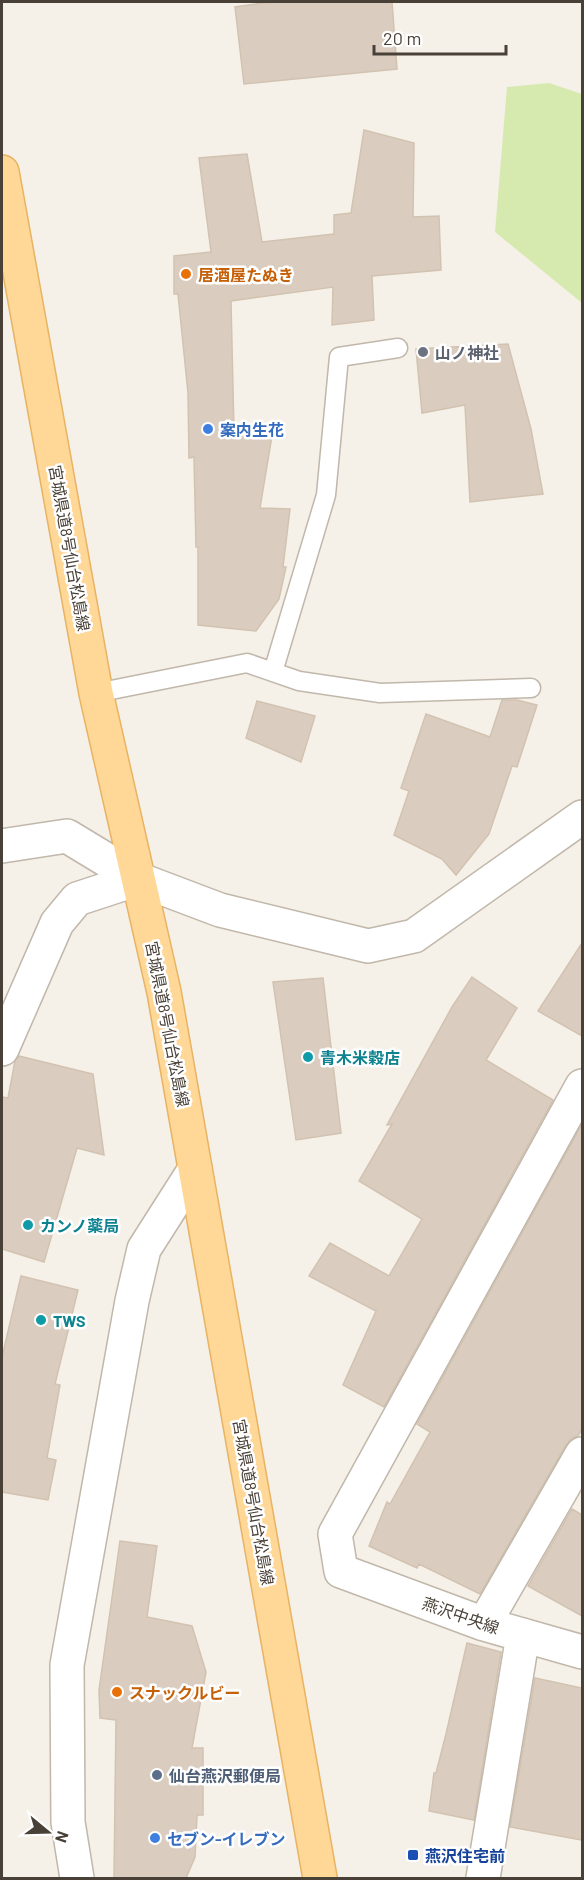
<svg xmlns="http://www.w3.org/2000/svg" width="584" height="1880" viewBox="0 0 584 1880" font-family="Barlow,'Noto Sans JP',sans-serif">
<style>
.green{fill:#d6eab0}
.building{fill:#dacdc0;stroke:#d2c2b0;stroke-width:1.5}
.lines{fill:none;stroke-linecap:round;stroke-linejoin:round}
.service-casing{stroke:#c1b7aa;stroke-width:21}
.minor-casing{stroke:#c1b7aa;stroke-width:36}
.primary-casing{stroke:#e8b363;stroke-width:36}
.service{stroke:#fff;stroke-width:18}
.minor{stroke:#fff;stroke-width:33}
.primary{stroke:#ffd797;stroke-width:33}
.food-dot{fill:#e8710a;stroke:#fff;stroke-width:2}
.worship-dot{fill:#6b7280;stroke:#fff;stroke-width:2}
.shop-dot{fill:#3f7fe0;stroke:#fff;stroke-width:2}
.culture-dot{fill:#0f9aa8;stroke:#fff;stroke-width:2}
.service-dot{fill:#5c6f8a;stroke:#fff;stroke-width:2}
.transit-dot{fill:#1a4fb4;stroke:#fff;stroke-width:2}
.labels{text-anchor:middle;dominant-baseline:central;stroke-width:5;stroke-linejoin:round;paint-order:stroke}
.food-label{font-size:16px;font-weight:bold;fill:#c56008;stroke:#fff;text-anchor:start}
.worship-label{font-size:16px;font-weight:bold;fill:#5b616d;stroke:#fff;text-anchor:start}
.shop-label{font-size:16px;font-weight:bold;fill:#366cbe;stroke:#fff;text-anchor:start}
.street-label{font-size:16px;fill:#494037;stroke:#fff}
.culture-label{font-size:16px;font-weight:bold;fill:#0d838f;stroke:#fff;text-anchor:start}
.service-label{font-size:16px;font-weight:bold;fill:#4e5e75;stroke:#fff;text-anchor:start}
.transit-label{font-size:16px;font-weight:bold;fill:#164399;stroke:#fff;text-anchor:start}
</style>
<rect width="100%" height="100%" fill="#f5f0e8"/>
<path class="green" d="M549 83 582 94V303L495 232 507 87Z"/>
<path class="building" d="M270 2H392L397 69 244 84 235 7Z
M364 130 414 143 413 217 439 216 441 270 372 276 374 320 332 325 333 287 231 301 234 433 272 436 260 508 290 509 283 567H286L279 599 256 631 198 625V547H196L194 457 189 458 188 393 178 294H174V256L211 252 199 158 247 154 262 242 334 234V215L351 213Z
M508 344 531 429 543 494 470 502 465 405 422 413 416 349Z
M502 700H517L537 705 517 767 512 766 489 834 456 875 442 859 394 835 409 791 401 788 426 714 490 737Z
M257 701 315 716 301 762 246 738Z
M582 943V1036L538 1011Z
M472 977 517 1008 486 1060 553 1100 384 1407 343 1385 376 1311 309 1276 330 1243 389 1276 422 1219 359 1181 392 1124 387 1125 452 1007Z
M323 978 341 1133 296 1140 273 982Z
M19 1056 93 1074 104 1155 77 1148 44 1262 2 1249V1097L8 1098 15 1061Z
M582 1124V1429L578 1436 572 1438 566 1445 480 1594 419 1564 417 1568 369 1546 387 1502 390 1504 430 1432 417 1424Z
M21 1276 78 1290 55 1384 60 1385 47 1458 56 1460 48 1500 2 1492V1357Z
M572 1509 582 1515V1616L528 1586Z
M120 1541 157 1546 147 1617 192 1626 206 1672 192 1748H203V1815H197L195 1857 186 1878H114L116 1720 100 1718 99 1690Z
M467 1643 501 1652 474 1820 429 1811 434 1773H436L446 1734Z
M535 1678 582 1688V1840L510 1827Z"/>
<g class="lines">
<defs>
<path id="service" d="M273 672 326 495 339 357 398 348
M96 693 247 663 299 681 380 693 531 688"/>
<path id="minor" d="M2 846 67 836 138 879 220 910 368 946 414 936 582 817
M2 1049 57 923 77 899 138 879
M582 1086 335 1534 341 1571 484 1624 582 1652
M484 1624 582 1454
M77 1878 68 1822 67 1665 132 1301 144 1249 195 1169
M483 1878 523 1635"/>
<path id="primary" d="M2 172 96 693 164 992 320 1878"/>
</defs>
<use href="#service" class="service-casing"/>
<use href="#minor" class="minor-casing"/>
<use href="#primary" class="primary-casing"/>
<use href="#service" class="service"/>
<use href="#minor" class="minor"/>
<use href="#primary" class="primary"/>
</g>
<g class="food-dot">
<circle cx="186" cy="274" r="6"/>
<circle cx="117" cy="1692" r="6"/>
</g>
<circle class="worship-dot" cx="423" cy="352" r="6"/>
<g class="shop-dot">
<circle cx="208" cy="429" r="6"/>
<circle cx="155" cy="1838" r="6"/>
</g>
<g class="culture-dot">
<circle cx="308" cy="1057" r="6"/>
<circle cx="28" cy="1225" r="6"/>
<circle cx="41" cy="1320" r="6"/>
</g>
<circle class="service-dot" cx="157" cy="1775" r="6"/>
<rect class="transit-dot" x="407" y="1849" width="12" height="12" rx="3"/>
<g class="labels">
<g class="food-label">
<text x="198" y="274">居酒屋たぬき</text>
<text x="129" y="1692">スナックルビー</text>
</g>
<g class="worship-label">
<text x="435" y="352">山ノ神社</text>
</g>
<g class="shop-label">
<text x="220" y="429">案内生花</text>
<text x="167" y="1838">セブン-イレブン</text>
</g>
<g class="street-label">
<text transform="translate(70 548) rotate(80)">宮城県道8号仙台松島線</text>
<text transform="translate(168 1024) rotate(79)">宮城県道8号仙台松島線</text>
<text transform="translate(254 1502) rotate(80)">宮城県道8号仙台松島線</text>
<text transform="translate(461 1615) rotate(19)">燕沢中央線</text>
</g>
<g class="culture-label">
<text x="320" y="1057">青木米穀店</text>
<text x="40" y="1225">カンノ薬局</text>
<text x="53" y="1320">TWS</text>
</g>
<g class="service-label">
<text x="169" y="1775">仙台燕沢郵便局</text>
</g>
<g class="transit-label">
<text x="425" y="1855">燕沢住宅前</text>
</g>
</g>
<rect width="584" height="1880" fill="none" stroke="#494037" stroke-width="6"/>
<g transform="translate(48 1832) rotate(109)" stroke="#ffffff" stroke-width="4.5" paint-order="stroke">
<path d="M0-4.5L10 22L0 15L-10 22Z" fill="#494037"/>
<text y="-9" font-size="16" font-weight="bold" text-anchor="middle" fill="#494037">N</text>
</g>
<path d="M374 45v9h132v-9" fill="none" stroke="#494037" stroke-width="3"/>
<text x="383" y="45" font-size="18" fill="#494037" stroke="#ffffff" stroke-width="4.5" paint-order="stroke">20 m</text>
</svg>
